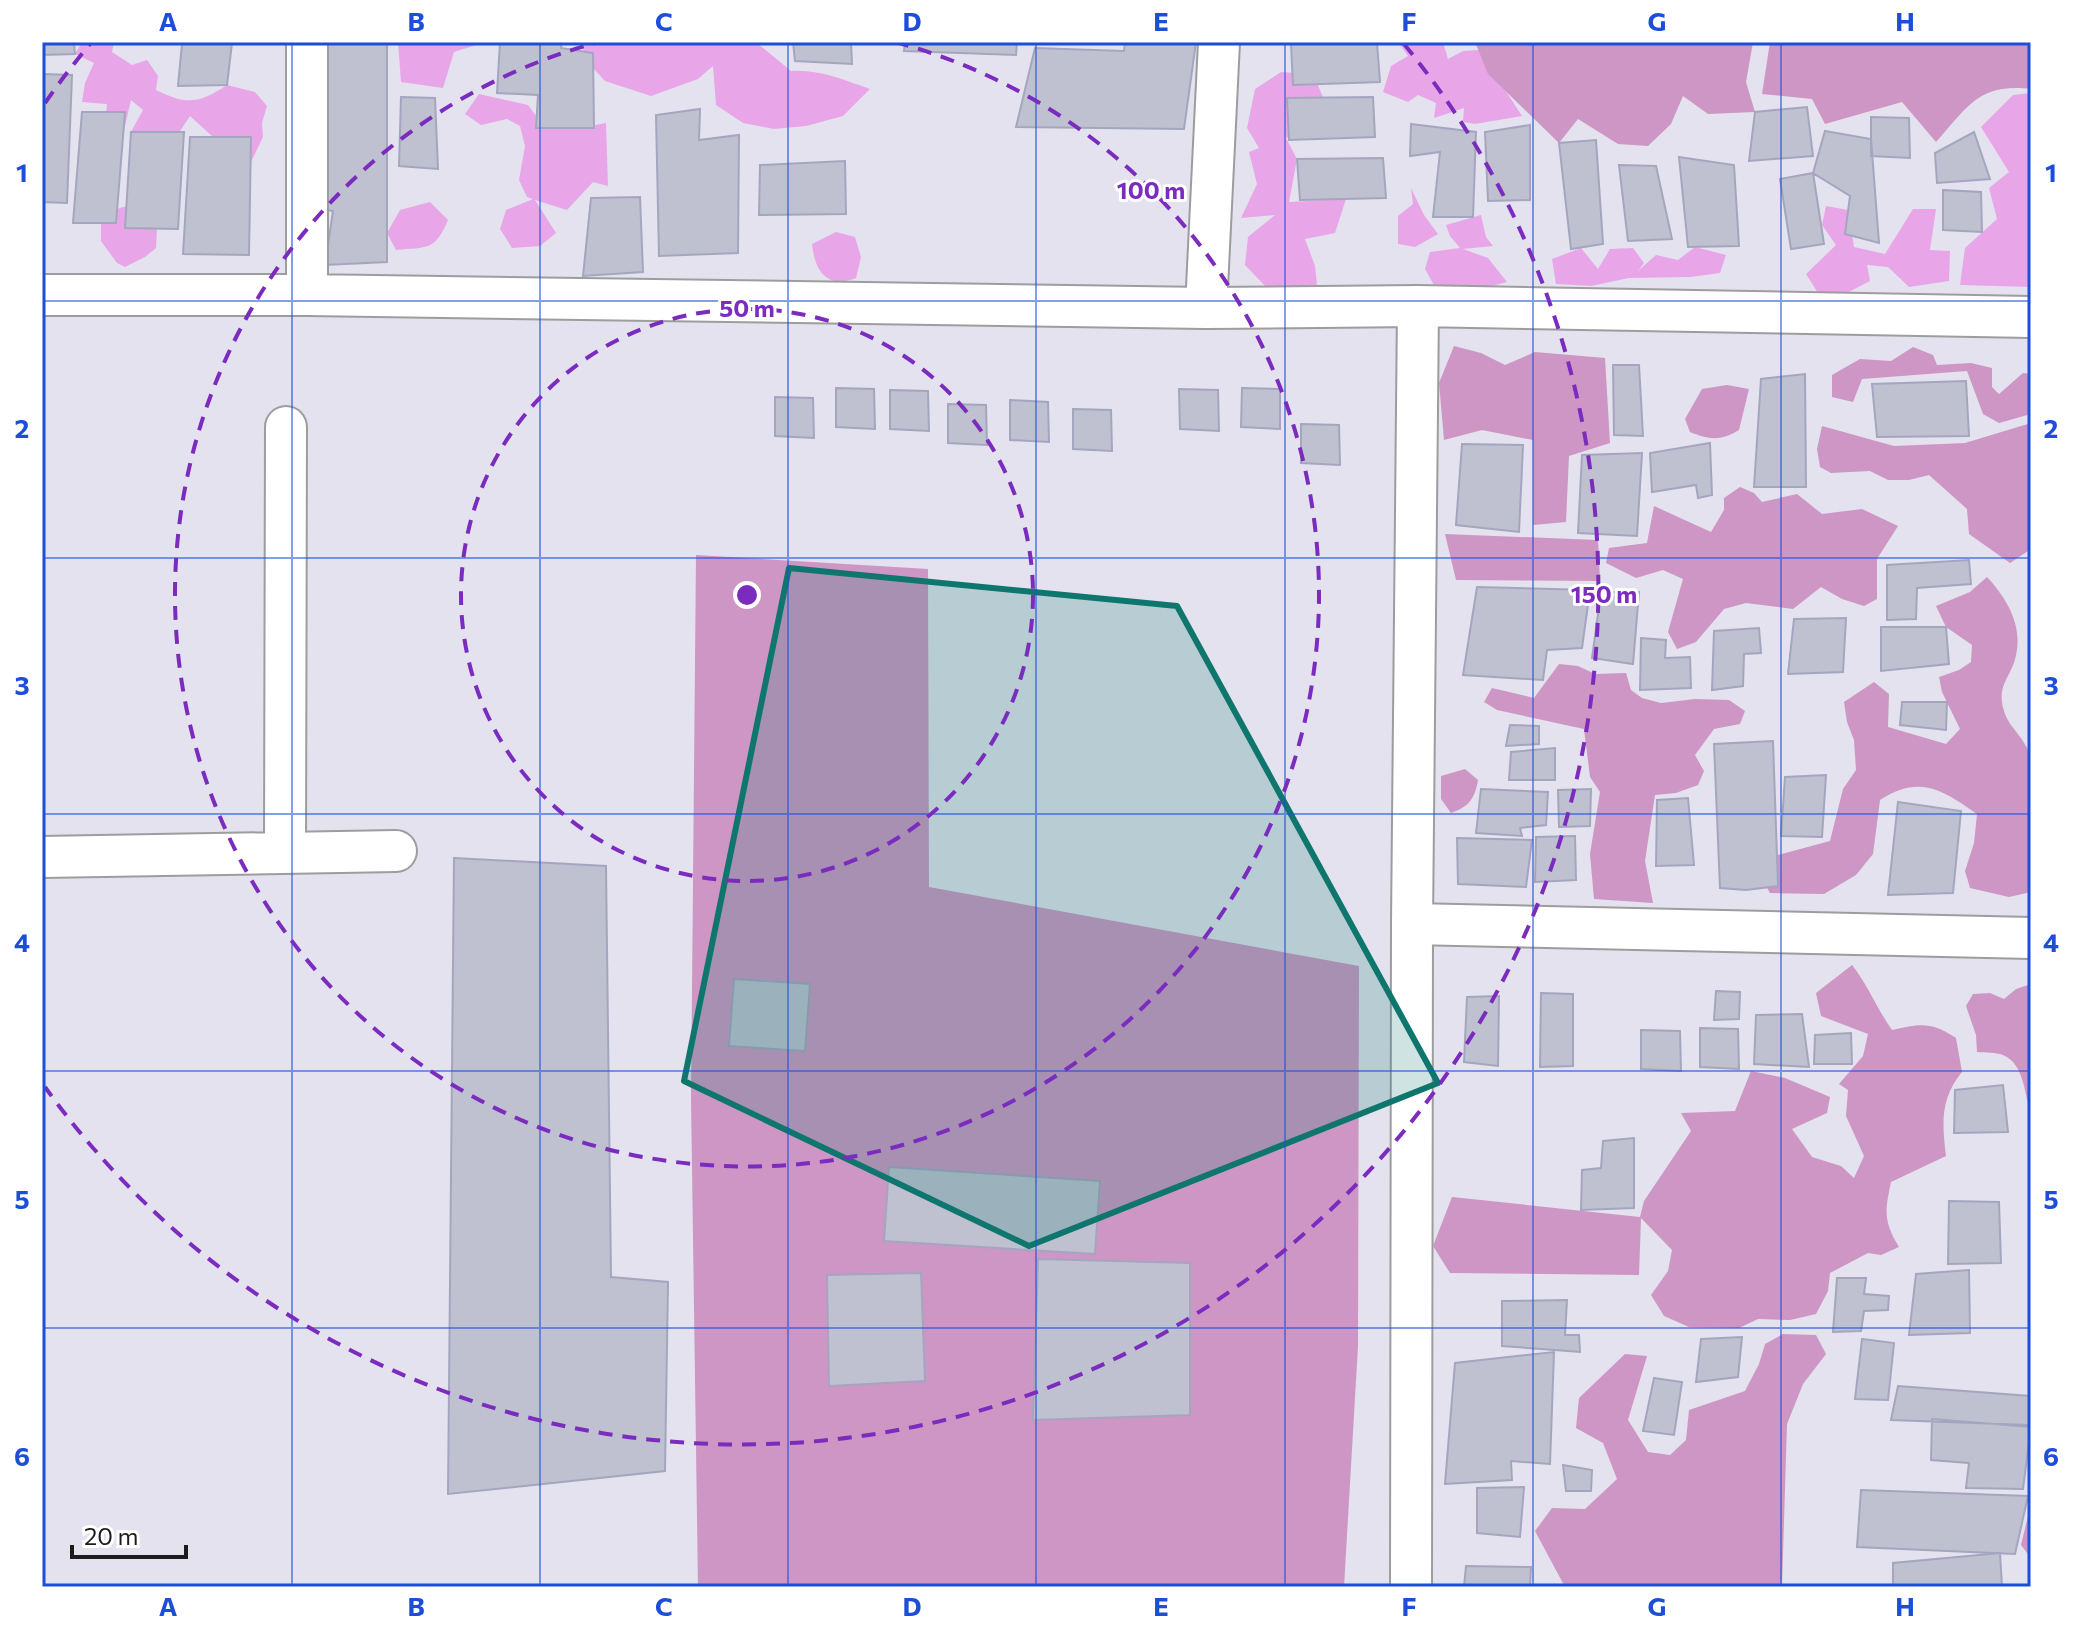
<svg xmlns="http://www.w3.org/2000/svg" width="2073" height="1629" viewBox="0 0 2073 1629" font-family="Commissioner,sans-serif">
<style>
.grass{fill:#e8a6e9}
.forest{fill:#ce96c4}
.building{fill:#bfc1d0;stroke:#a4a6bf;stroke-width:2}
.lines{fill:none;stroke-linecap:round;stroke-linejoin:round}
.minor-casing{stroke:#9d9d9d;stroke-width:44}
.minor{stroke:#fff;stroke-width:40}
.marked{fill:#0f766e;fill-opacity:0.2;stroke:#0f766e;stroke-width:6;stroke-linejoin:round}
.grid{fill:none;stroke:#1d4ed8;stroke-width:2;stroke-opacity:0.55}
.ring{fill:none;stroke:#7b2cbf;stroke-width:4;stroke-dasharray:14 10}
.centre{fill:#7b2cbf;stroke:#fff;stroke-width:4}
.ring-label{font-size:24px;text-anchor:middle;font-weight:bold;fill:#7b2cbf;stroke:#fff;stroke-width:6;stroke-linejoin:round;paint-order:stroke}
.neatline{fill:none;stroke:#1d4ed8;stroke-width:3}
.grid-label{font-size:26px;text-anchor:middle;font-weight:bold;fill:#1d4ed8}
</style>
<rect width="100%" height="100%" fill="#e3e2ee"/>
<path class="grass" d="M82 42H114L112 52 132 65 147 60 158 76 156 90C187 105 198 104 227 85L255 92 267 106 262 123 263 137 251 162 230 181 212 146 213 137 190 116 172 143 144 148 131 132 143 110 131 100 124 130 105 123 107 104 82 102 85 83 94 63 75 54Z
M398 42H486L454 52 443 88 401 82Z
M579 42H756L791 71C819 69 844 80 870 89L843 116 806 126 774 129 743 123 716 105 713 66 698 79 651 96 605 81 593 68Z
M1398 42H1443L1448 59 1463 51 1479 50 1522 116 1475 124 1463 122 1464 108 1434 118 1436 103 1418 95 1408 102 1383 92 1391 66 1408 56Z
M1281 72 1313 74 1333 120 1286 138 1297 159 1289 202 1346 199 1335 233 1305 239 1315 266 1317 285 1268 289 1245 265 1248 237 1275 215 1241 218 1257 184 1249 152 1259 148 1247 128 1255 89Z
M2031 93V287L1960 285 1965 248 1997 219 1989 188 2009 172 1981 127 2013 95Z
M479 94 528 105 545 128H580L606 123 608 186 593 182 567 210 535 200 556 233 540 246 512 248 500 229 506 210 533 199 527 197 519 180 525 146 520 126 507 119 481 125 465 114Z
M1411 188 1424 215 1438 234 1415 247 1398 244V216L1413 204Z
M430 202 448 220C435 251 428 247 396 250L387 233 400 210Z
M127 206 140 213 157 229 156 248 145 257 125 267 117 263 101 241V218L110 211Z
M1826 206 1848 210 1854 247 1885 254 1913 209H1936L1930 250 1950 251 1949 281 1909 287 1888 267 1867 265 1870 281 1841 296 1818 293 1806 274 1836 245 1822 225Z
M1481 215 1486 237 1493 246 1463 249 1488 258 1507 282 1477 290 1435 287 1425 269 1430 252 1460 248 1450 236 1446 225Z
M836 232 855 237 861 257 856 278C827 289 815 272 812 244Z
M1695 247 1726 255 1720 273 1691 277 1629 278 1591 286 1556 284 1552 259 1581 248 1598 269 1610 249 1633 248 1644 263 1638 271 1656 255 1678 260Z"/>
<path class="forest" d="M1475 42H1753L1746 82 1755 112 1708 114 1683 96 1671 124 1648 146 1618 144 1578 119 1559 143 1488 74Z
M1770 42H2031V89C1978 83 1968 107 1936 142L1902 102 1825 124 1812 99 1762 94Z
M1454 346 1481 353 1505 365 1535 352 1605 358 1610 443 1569 456 1566 522 1533 525V440L1482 430 1444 440 1439 383Z
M1913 347 1933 355 1937 365 1971 363 1992 368V387L1999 394 2023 373 2031 374V414L1999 423 1983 414 1967 371 1862 379 1853 402 1832 397V375L1860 359 1891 361Z
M1727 385 1749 389 1739 430C1721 441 1710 440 1690 432L1685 419 1702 389Z
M2031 423V549L2010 563 1969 534 1967 509 1929 475 1909 480H1888L1870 471 1831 473 1820 467 1817 449 1822 426 1894 446 1965 443Z
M1740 487 1754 493 1762 502 1797 494 1822 514 1862 509 1898 526 1877 559V599L1864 606 1842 599 1821 587 1793 609 1746 603 1724 609 1696 642 1677 649 1668 632 1683 579 1663 570 1636 578 1606 563 1609 548 1647 543 1654 506 1711 532 1724 510V498Z
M1445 534 1598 540 1600 581 1456 580Z
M696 555 928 569 929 887 1359 966 1358 1346 1344 1587H698L691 1098Z
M1987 577C2009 601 2025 629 2014 663 2007 681 1997 688 2004 711 2009 729 2027 738 2031 760V892L2009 897 1970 888 1965 871 1974 843 1977 814C1943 790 1919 774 1880 800L1873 854 1856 875 1824 894 1770 893 1762 879 1774 856 1830 841 1843 789 1856 770 1854 740 1847 722 1844 702 1874 682 1889 694 1888 727 1946 744 1960 729 1942 692 1939 677 1959 670 1971 662 1972 645 1946 627 1936 606 1970 592Z
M1559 664 1578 666 1595 674 1626 673 1631 690 1642 698 1661 703 1695 699 1729 700 1745 711 1740 724 1714 729 1695 755 1704 771 1698 785 1676 793 1655 795 1645 861 1653 903 1594 899 1590 854 1600 792 1590 777 1584 729 1497 710 1484 702 1492 688 1534 698Z
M1465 769 1478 780C1475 798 1469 807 1451 813L1441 799V776Z
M1852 965C1868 985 1877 1009 1892 1030 1921 1024 1930 1021 1956 1038L1962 1072C1940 1099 1942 1123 1946 1156L1891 1182C1885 1211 1883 1221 1899 1247L1881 1255 1868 1253 1830 1273 1828 1291 1816 1314 1790 1320 1758 1319 1739 1328 1689 1327 1664 1316 1651 1295 1668 1271 1672 1250 1641 1218 1639 1275 1450 1273 1433 1246 1452 1197 1640 1217 1644 1201 1691 1131 1681 1113 1735 1111 1751 1071 1785 1078 1830 1097 1827 1113 1792 1129 1812 1157 1841 1166 1854 1178 1864 1156 1846 1116 1848 1090 1839 1084 1863 1056 1868 1034 1821 1016 1816 993Z
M2031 984V1117C2025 1097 2025 1064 2003 1055 1996 1052 1985 1053 1977 1052L1976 1035 1966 1006 1973 994 1990 993 2004 999 2016 989Z
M1783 1334 1816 1335 1826 1354 1803 1384 1787 1424 1782 1587H1565L1535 1531 1552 1508 1585 1509 1617 1479 1603 1443 1576 1428 1579 1398 1625 1354 1647 1356 1628 1420 1648 1452 1670 1455 1686 1440 1689 1410 1745 1391 1759 1364 1765 1344Z
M2031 1504V1558L2021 1545Z"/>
<path class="building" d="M42 42H74L75 54 42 55Z
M307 42H387V262L325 265 333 211 307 207Z
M500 42H562L561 48 593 53 594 128H536L538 95 497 93Z
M793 42H851L852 64 795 61Z
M905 42H1017L1016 55 904 51Z
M1125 42H1196L1184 129 1016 127 1035 48 1124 51Z
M232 43 227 85 178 86 182 44Z
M1377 43 1380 82 1293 85 1291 44Z
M42 74 72 75 67 203 42 202Z
M401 97 435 98 438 169 399 166Z
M1373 97 1375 137 1289 140 1287 98Z
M1807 107 1813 156 1749 161 1755 112Z
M700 109 699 140 739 135 738 253 659 256 656 115Z
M82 112H125L116 223H73Z
M1871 117 1909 118 1910 158 1871 156Z
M1411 124 1476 132 1473 217H1433L1440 152 1410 156Z
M1530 125V200L1488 201 1485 132Z
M1825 131 1871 139 1879 243 1845 234 1850 196 1813 173Z
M131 132H184L178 229 125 228Z
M1974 132 1990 179 1937 183 1935 153Z
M190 137H251L249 255 183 254Z
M1596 140 1603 244 1571 249 1559 143Z
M1679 157 1734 165 1739 246 1688 247Z
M1383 158 1386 198 1300 200 1297 159Z
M845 161 846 214 759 215 760 165Z
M1619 165 1656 166 1672 239 1628 241Z
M1813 173 1824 244 1791 249 1780 179Z
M1943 190 1981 192 1982 232 1943 230Z
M640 197 643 272 583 276 591 198Z
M1613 365H1639L1643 436 1614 435Z
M1805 374 1806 487H1754L1761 379Z
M1966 381 1969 436 1877 437 1872 384Z
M836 388 874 389 875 429 836 427Z
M1242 388 1280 389V429L1241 427Z
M1179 389 1218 390 1219 431 1180 429Z
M890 390 928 391 929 431 890 429Z
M775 397 813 398 814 438 775 436Z
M1010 400 1048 402 1049 442 1010 440Z
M948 404 986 405 987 445 948 443Z
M1073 409 1111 410 1112 451 1073 449Z
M1301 424 1339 425 1340 465 1301 463Z
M1710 443 1712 495 1698 498 1696 485 1652 492 1650 453Z
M1462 444 1523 445 1519 532 1456 525Z
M1642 453 1637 536 1578 533 1582 455Z
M1969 560 1971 584 1917 588 1916 619 1887 620V565Z
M1477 587 1590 590 1582 648 1547 650 1543 680 1463 675Z
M1601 592H1639L1633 664 1592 658Z
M1846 618 1843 672 1788 674 1794 619Z
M1881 627H1946L1949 664 1881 671Z
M1759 628 1761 653 1744 654 1743 686 1712 690 1714 631Z
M1641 638 1666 640 1665 658 1690 657 1691 688 1640 690Z
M1902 702H1947L1946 730 1900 725Z
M1510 725 1539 726V744L1506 746Z
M1773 741 1778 886 1746 890 1720 888 1714 744Z
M1555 748V780H1509L1511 752Z
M1826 775 1822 837 1781 836 1785 777Z
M1481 789 1548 792 1546 825 1520 828 1522 836 1476 833Z
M1591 789 1590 826 1559 827 1558 790Z
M1688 798 1694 865 1656 866 1657 800Z
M1898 802 1961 811 1953 893 1888 895Z
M1575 836 1576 880 1535 882 1536 837Z
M1457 838 1532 840 1526 887 1458 884Z
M454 858 606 866 611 1277 668 1282 665 1471 448 1494Z
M734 979 810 984 805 1051 729 1046Z
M1716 991 1740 992 1739 1019 1714 1020Z
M1541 993 1573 994V1066L1540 1067Z
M1499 996 1498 1066 1464 1062 1467 997Z
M1802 1014 1809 1067 1754 1064 1756 1015Z
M1700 1028 1738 1029 1739 1069 1700 1067Z
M1641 1030 1680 1031 1681 1071 1641 1069Z
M1851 1033 1852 1064H1814L1815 1035Z
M2003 1085 2008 1132 1954 1133 1955 1090Z
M1634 1138V1208L1581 1210 1582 1170 1601 1168 1603 1141Z
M889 1167 1100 1181 1095 1254 884 1241Z
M1949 1201 1999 1202 2001 1263 1948 1264Z
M1038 1259 1190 1263V1415L1033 1420Z
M1969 1270 1970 1333 1909 1335 1916 1274Z
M921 1273 925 1381 829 1386 827 1275Z
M1837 1278H1866L1864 1294 1889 1296 1888 1310 1864 1311 1861 1331 1833 1332Z
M1567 1300 1565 1335H1579L1580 1352 1502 1346V1301Z
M1742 1337 1738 1377 1696 1382 1701 1339Z
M1862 1339 1894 1343 1888 1400 1855 1399Z
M1554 1352 1550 1464 1511 1461 1512 1480 1445 1484 1455 1363Z
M1654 1378 1682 1382 1674 1435 1643 1431Z
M1898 1386 2030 1396 2029 1425 1891 1420Z
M1932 1419 2031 1427 2023 1489 1966 1488 1969 1463 1931 1460Z
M1563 1465 1592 1470 1591 1491H1566Z
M1524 1487 1520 1537 1477 1533V1488Z
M1861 1490 2028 1496 2015 1554 1857 1547Z
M2000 1553 2002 1587H1893V1563Z
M1466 1566 1531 1567 1530 1587H1464Z"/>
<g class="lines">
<defs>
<path id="minor" d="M42 295H307L1206 308 1418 306 2031 317
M307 295V42
M1206 308 1219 42
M285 852 286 427
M42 857 396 851
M1412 924 2031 938
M1411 1587 1412 924 1418 306"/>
</defs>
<use href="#minor" class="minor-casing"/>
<use href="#minor" class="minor"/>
</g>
<path class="marked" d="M789 568 1177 606 1438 1083 1029 1246 684 1081Z"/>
<path class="grid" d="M292 42V1587M540 42V1587M788 42V1587M1036 42V1587M1285 42V1587M1533 42V1587M1781 42V1587M42 301H2031M42 558H2031M42 814H2031M42 1071H2031M42 1328H2031"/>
<g class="ring">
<circle cx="747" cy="595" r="286"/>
<path d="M895 42A572 572 0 1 1 599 42"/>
<path d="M45 103A857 857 0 0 1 90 44M1404 44A857 857 0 1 1 45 1087"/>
</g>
<circle cx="747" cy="595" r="12" class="centre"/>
<g class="ring-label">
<text x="1151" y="199">100 m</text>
<text x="747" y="317">50 m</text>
<text x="1604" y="603">150 m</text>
</g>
<rect width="2073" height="1629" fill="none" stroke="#ffffff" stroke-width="88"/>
<path d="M72 1545v12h114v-12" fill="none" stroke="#1c1c1c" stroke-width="4"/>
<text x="84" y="1545" font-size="24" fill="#1c1c1c" stroke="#ffffff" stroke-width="6" paint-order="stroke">20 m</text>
<rect x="44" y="44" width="1985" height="1541" class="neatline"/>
<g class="grid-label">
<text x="168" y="31">A</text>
<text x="416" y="31">B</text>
<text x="664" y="31">C</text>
<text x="912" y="31">D</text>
<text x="1161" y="31">E</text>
<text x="1409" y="31">F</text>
<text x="1657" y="31">G</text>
<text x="1905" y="31">H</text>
<text x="22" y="182">1</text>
<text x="2051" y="182">1</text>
<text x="22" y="438">2</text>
<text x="2051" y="438">2</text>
<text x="22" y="695">3</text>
<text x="2051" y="695">3</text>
<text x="22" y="952">4</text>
<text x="2051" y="952">4</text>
<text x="22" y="1209">5</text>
<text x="2051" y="1209">5</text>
<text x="22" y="1466">6</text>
<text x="2051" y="1466">6</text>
<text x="168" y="1616">A</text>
<text x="416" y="1616">B</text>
<text x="664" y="1616">C</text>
<text x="912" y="1616">D</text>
<text x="1161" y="1616">E</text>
<text x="1409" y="1616">F</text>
<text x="1657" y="1616">G</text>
<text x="1905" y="1616">H</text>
</g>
</svg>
